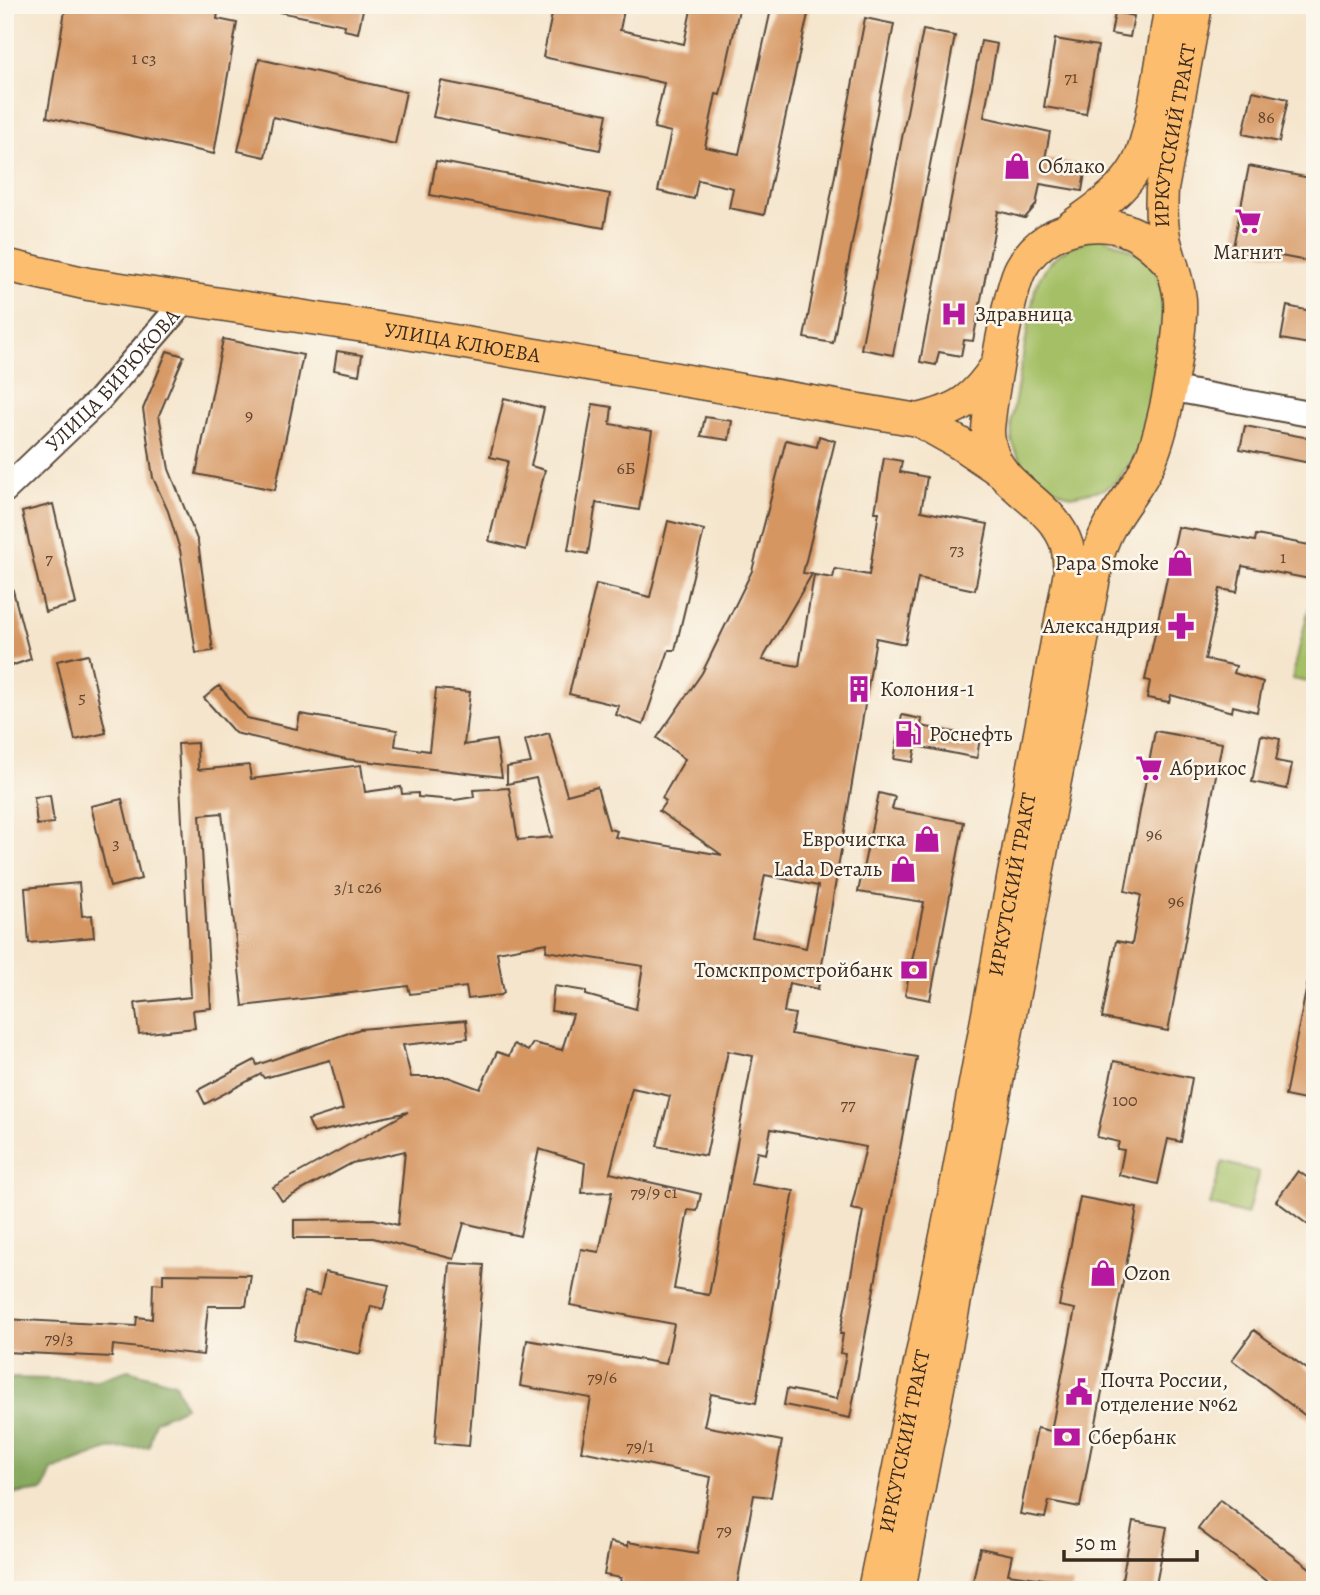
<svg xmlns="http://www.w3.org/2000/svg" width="1320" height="1595" viewBox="0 0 1320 1595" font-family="Alegreya,serif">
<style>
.green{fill:#a4bf65;stroke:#707442;stroke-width:2}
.forest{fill:#83a65a;stroke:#5f683c;stroke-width:2}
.building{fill:#d69662;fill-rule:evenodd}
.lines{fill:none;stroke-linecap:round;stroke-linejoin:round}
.minor-casing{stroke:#574638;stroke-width:28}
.major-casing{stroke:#574638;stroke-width:35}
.minor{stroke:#fff;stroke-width:24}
.major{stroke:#fcbd6e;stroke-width:32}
.labels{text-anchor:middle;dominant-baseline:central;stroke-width:5;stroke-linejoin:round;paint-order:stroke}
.number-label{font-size:18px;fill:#62452f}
.street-label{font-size:21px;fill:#3b2a1e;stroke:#fbf7ec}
.poi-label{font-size:21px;fill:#3b2a1e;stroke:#fbf7ec;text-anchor:start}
</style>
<rect width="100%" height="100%" fill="#fbf7ec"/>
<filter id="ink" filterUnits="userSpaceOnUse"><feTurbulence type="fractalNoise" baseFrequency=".0143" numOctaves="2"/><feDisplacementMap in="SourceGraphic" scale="14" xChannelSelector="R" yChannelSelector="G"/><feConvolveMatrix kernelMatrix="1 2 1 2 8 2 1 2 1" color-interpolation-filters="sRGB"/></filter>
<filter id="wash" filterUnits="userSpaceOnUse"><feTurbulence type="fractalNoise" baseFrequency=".00686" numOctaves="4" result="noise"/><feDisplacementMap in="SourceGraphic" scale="28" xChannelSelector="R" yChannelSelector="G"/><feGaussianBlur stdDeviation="1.57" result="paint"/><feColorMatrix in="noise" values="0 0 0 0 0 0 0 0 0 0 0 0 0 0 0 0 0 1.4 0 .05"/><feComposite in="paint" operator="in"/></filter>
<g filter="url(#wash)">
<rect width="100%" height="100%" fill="#f5e5cc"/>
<path class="green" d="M1099 236C1142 253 1164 260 1164 312L1142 444 1118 480 1105 489 1071 496 1042 484 1028 472 1018 456 1012 441 1011 422 1035 289C1047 256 1067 246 1099 236Z
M1309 607 1315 609V683L1292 679Z
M1222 1162 1259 1172 1247 1215 1210 1205Z"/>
<path class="forest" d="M128 1370 175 1383 185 1407 155 1421 149 1447 108 1449 52 1470 44 1490 5 1495V1378L98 1380Z"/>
<g id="blocks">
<path class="building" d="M66 5H219L217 19 237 23 214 154 47 117Z
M280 5H364L358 33 344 30 345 25 279 12Z
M554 5H625L620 30 684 44 692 5H740L720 95 716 94 705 147 739 154 772 5H810L764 215 729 208 733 188 698 180 694 199 658 191 671 132 654 128 664 83 543 57Z
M1115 12 1134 16 1130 37 1111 34Z
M865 18 894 24 833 343 804 338Z
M923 30 955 36 893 355 861 349Z
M1055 39 1098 46 1086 114 1044 107Z
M981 41 997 44 984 117 1050 132 1045 159 1086 166 1082 191 1040 184 1036 205 1025 218 998 211 973 341 964 340 961 356 939 352 936 365 920 362Z
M259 59 406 92 395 144 273 117 265 157 238 151Z
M441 81 607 114 600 150 433 117Z
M1253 91 1288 99 1279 142 1243 134Z
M436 161 610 194 604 228 430 195Z
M1249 166 1315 179 1312 262 1233 247Z
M1287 306 1315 312V345L1281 339Z
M223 339 303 355 275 490 196 474Z
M167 351 184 356 159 415 169 469 198 542 213 651 196 653 180 550 168 511 153 478 143 409Z
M337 351 362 355 359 375 334 370Z
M504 398 544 408 531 466 545 470 526 550 489 541 508 461 490 457Z
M593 404 612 407 610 424 652 431 639 510 596 503 588 554 568 550Z
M705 417 732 421 729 440 701 436Z
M1245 426 1315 439V464L1240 449Z
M819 436 835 441 803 573 812 574 762 660 799 666 814 575 833 578 835 569 869 575 879 512H875L884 458 902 461 900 472 927 477 921 511 988 524 975 590 918 578 905 644 876 638 818 989 789 983 784 1012 795 1014 791 1034 917 1057 850 1418 784 1405 787 1389 837 1399 846 1354 840 1353 843 1334H840L863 1211 851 1209 866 1147 771 1129 766 1154 757 1152 751 1184 794 1191 756 1403 711 1394 704 1426 782 1441 771 1497 754 1495 736 1590H634L619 1587 621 1578 604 1575 610 1542 628 1546V1542L697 1554 711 1477 581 1451 591 1398 520 1386 527 1340 666 1364 674 1324 570 1305 581 1249 599 1252 612 1192 582 1193 585 1163 539 1149 520 1236 464 1223 454 1259 373 1238H294V1220L374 1219 398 1225 405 1151 352 1163 282 1201 273 1187 408 1112 314 1133 308 1120 343 1109 330 1060 264 1078 261 1074 205 1104 198 1090 255 1060 257 1065 360 1029 466 1020 468 1038 403 1045 411 1077H448L480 1089 497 1052 509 1056 514 1044 528 1051 533 1043 562 1050 573 1014 551 1011 554 986 586 991V995L636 1009 643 966 546 951 547 943 497 952 504 993 501 995 468 999 466 987 410 994 408 986 243 1006 222 813 200 815 211 1008 193 1010 195 1028 139 1034 135 1003 191 997 178 744 197 743 198 770 249 765 251 779 361 765 365 792 401 787 402 794 418 793V797L455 800 474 797 473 790 509 788 518 840 552 837 536 778 507 784V767L531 763 525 740 549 733 567 795 597 787 609 829 617 831 615 837 722 855 659 811 666 801 662 798 685 759 657 738 702 673 752 571 786 440 817 447ZM765 875 818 886 806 948 752 937ZM728 1051 753 1056 709 1295 674 1289 688 1210 697 1211 701 1194 610 1173 632 1088 670 1096 657 1146 706 1156Z
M53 504 76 604 45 612 22 512Z
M668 521 704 530 675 650H669L643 725 616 715 619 706 569 694 596 584 650 597Z
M1178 527 1255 541 1256 535 1315 546V580L1242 566 1237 592 1220 589 1205 659 1236 666 1234 673 1263 682 1257 712 1233 706 1232 712 1171 695 1169 702 1147 698 1150 681 1145 680Z
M5 579H10L31 659 5 668Z
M88 654 106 733 75 740 57 661Z
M219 686 247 718 297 729 300 714 397 730 395 746 429 751 436 689 470 692 464 745 496 740 502 777 346 759 235 733 204 698Z
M902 715 922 719 921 726 980 737 977 758 916 746 913 762 894 759Z
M1155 731 1222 743 1168 1031 1102 1018 1116 941 1132 944 1141 895 1125 891Z
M1261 735 1280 739 1276 761 1292 764 1287 789 1252 782Z
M879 793 895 797 892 809 964 822 930 1000 905 995 924 902 858 892Z
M50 795 54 823 37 825 34 797Z
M122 799 141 879 110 887 91 806Z
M79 883 82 916 92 915 94 937 29 943 25 888Z
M1308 981 1315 982V1102L1285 1096Z
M1114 1061 1192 1078 1181 1142 1168 1139 1158 1184 1119 1175 1124 1150 1117 1149 1119 1142 1097 1137Z
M1298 1171 1315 1183V1230L1276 1201Z
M1080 1197 1137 1208 1080 1507 1049 1501 1045 1518 1020 1514 1037 1428 1051 1431 1075 1309 1059 1306Z
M450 1263 484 1265 469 1446 435 1443Z
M325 1272 389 1285 383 1309 371 1306 360 1354 294 1340 304 1292 320 1295Z
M163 1274 251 1275 246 1306H208L203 1355 113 1345 112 1357 5 1352V1319L136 1326 137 1317 152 1319 153 1283 163 1284Z
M1254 1330 1315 1375V1423L1232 1360Z
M1220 1500 1315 1572V1590H1278L1198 1529Z
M1133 1521 1167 1527 1155 1590H1120Z
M980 1548 1012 1555 1008 1574 1073 1583 1072 1590H971Z"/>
</g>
</g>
<g filter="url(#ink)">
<use href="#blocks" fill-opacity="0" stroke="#574638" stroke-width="2"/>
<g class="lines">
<defs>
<g id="minor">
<path d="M1168 388 1315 415"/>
<path id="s1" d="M5 490 99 400 187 298"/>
</g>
<g id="major">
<path d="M1071 227C1094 210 1120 194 1135 169 1153 141 1164 43 1171 5"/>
<path id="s2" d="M5 265 88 284 377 328 918 420 959 443 1002 472"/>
<path d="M918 420C959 410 974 400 997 365"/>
<path id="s3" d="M874 1590 955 1192 1070 572C1069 564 1069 554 1067 546 1055 506 1008 492 993 456 990 448 988 438 988 430 990 403 1009 289 1021 268 1035 243 1057 230 1085 226 1125 221 1147 238 1172 266"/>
<path id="s4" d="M899 1590 1099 552C1110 513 1140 490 1153 453 1166 419 1182 335 1180 300 1178 280 1170 261 1165 242 1161 224 1161 207 1162 189L1196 5"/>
</g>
</defs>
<use href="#minor" class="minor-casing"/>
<use href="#major" class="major-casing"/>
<use href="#minor" class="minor"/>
<use href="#major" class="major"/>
</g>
</g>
<defs>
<symbol id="shop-bare" viewBox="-9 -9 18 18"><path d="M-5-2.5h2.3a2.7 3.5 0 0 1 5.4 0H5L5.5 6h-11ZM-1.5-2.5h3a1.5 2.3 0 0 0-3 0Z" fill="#b5179e" stroke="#fbf7ec" stroke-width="2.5" paint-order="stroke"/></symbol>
<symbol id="supermarket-bare" viewBox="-9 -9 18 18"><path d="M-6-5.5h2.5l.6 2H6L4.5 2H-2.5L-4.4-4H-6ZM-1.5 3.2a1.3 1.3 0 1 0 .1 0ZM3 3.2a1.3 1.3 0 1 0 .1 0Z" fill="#b5179e" stroke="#fbf7ec" stroke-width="2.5" paint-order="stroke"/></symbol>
<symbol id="hospital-bare" viewBox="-9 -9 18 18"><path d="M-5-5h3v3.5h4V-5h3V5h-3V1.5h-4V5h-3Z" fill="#b5179e" stroke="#fbf7ec" stroke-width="2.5" paint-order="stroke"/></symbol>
<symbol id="pharmacy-bare" viewBox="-9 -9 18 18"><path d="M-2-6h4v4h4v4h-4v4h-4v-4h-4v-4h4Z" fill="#b5179e" stroke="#fbf7ec" stroke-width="2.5" paint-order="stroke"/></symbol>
<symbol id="building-bare" viewBox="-9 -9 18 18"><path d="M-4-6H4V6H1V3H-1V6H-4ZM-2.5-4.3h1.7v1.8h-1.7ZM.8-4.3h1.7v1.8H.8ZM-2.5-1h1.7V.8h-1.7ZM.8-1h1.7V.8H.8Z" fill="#b5179e" stroke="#fbf7ec" stroke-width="2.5" paint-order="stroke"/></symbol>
<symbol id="fuel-bare" viewBox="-9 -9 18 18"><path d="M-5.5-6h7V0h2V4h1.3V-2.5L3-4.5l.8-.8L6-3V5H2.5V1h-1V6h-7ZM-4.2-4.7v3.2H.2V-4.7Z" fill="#b5179e" stroke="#fbf7ec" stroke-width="2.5" paint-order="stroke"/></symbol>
<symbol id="bank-bare" viewBox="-9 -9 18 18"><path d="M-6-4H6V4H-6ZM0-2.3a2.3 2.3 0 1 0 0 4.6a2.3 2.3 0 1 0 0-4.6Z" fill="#b5179e" stroke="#fbf7ec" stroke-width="2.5" paint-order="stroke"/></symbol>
<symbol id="civic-bare" viewBox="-9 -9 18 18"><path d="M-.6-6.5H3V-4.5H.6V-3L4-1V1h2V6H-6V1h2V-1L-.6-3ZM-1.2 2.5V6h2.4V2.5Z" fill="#b5179e" stroke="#fbf7ec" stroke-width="2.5" paint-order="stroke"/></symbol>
</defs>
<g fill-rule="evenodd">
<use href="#shop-bare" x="998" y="147" width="38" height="38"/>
<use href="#supermarket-bare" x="1229" y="202" width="38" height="38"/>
<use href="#hospital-bare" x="935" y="295" width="38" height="38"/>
<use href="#shop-bare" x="1161" y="544" width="38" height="38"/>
<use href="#pharmacy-bare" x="1162" y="607" width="38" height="38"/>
<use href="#building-bare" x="840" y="670" width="38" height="38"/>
<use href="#fuel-bare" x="889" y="715" width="38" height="38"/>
<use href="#supermarket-bare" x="1130" y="749" width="38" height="38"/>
<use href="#shop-bare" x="908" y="820" width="38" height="38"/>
<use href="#shop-bare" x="884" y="850" width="38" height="38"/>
<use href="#bank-bare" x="895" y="951" width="38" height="38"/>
<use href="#shop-bare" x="1084" y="1254" width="38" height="38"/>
<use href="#civic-bare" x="1060" y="1373" width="38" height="38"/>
<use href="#bank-bare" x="1048" y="1418" width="38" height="38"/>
</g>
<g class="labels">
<g class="number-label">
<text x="144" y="58">1 с3</text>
<text x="1071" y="77">71</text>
<text x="1266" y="117">86</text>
<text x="249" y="415">9</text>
<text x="626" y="468">6Б</text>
<text x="957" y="549">73</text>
<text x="1283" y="557">1</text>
<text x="49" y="558">7</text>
<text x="82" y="697">5</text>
<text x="1154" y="834">96</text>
<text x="116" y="843">3</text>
<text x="358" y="887">3/1 с26</text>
<text x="1176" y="901">96</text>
<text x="1125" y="1100">100</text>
<text x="848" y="1104">77</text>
<text x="654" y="1192">79/9 с1</text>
<text x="59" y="1338">79/3</text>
<text x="602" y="1377">79/6</text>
<text x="640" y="1446">79/1</text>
<text x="724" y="1530">79</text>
</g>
<g class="street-label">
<text stroke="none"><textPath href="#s4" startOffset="1494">ИРКУТСКИЙ ТРАКТ</textPath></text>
<text stroke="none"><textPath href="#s2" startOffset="464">УЛИЦА КЛЮЕВА</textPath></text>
<text stroke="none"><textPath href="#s1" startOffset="154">УЛИЦА БИРЮКОВА</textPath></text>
<text stroke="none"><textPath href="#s3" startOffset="719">ИРКУТСКИЙ ТРАКТ</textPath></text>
<text stroke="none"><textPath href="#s3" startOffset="152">ИРКУТСКИЙ ТРАКТ</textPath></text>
</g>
<g class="poi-label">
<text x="1038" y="166">Облако</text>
<text x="1248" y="252" text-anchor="middle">Магнит</text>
<text x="975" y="314">Здравница</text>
<text x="1159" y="563" text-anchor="end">Papa Smoke</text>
<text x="1160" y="626" text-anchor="end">Александрия</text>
<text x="880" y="689">Колония-1</text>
<text x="929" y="734">Роснефть</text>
<text x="1170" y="768">Абрикос</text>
<text x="906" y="839" text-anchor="end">Еврочистка</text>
<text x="882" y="869" text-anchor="end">Lada Dеталь</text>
<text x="893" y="970" text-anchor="end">Томскпромстройбанк</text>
<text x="1124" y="1273">Ozon</text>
<text x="1100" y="1380">Почта России,<tspan x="1100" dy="24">отделение №62</tspan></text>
<text x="1088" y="1437">Сбербанк</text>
</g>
</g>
<rect width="1320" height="1595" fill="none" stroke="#fbf7ec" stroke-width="28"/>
<path d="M1064 1550v10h133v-10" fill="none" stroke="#3b2a1e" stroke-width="3.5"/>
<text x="1075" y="1550" font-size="21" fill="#3b2a1e" stroke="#fbf7ec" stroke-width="5" paint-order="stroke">50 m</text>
</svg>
